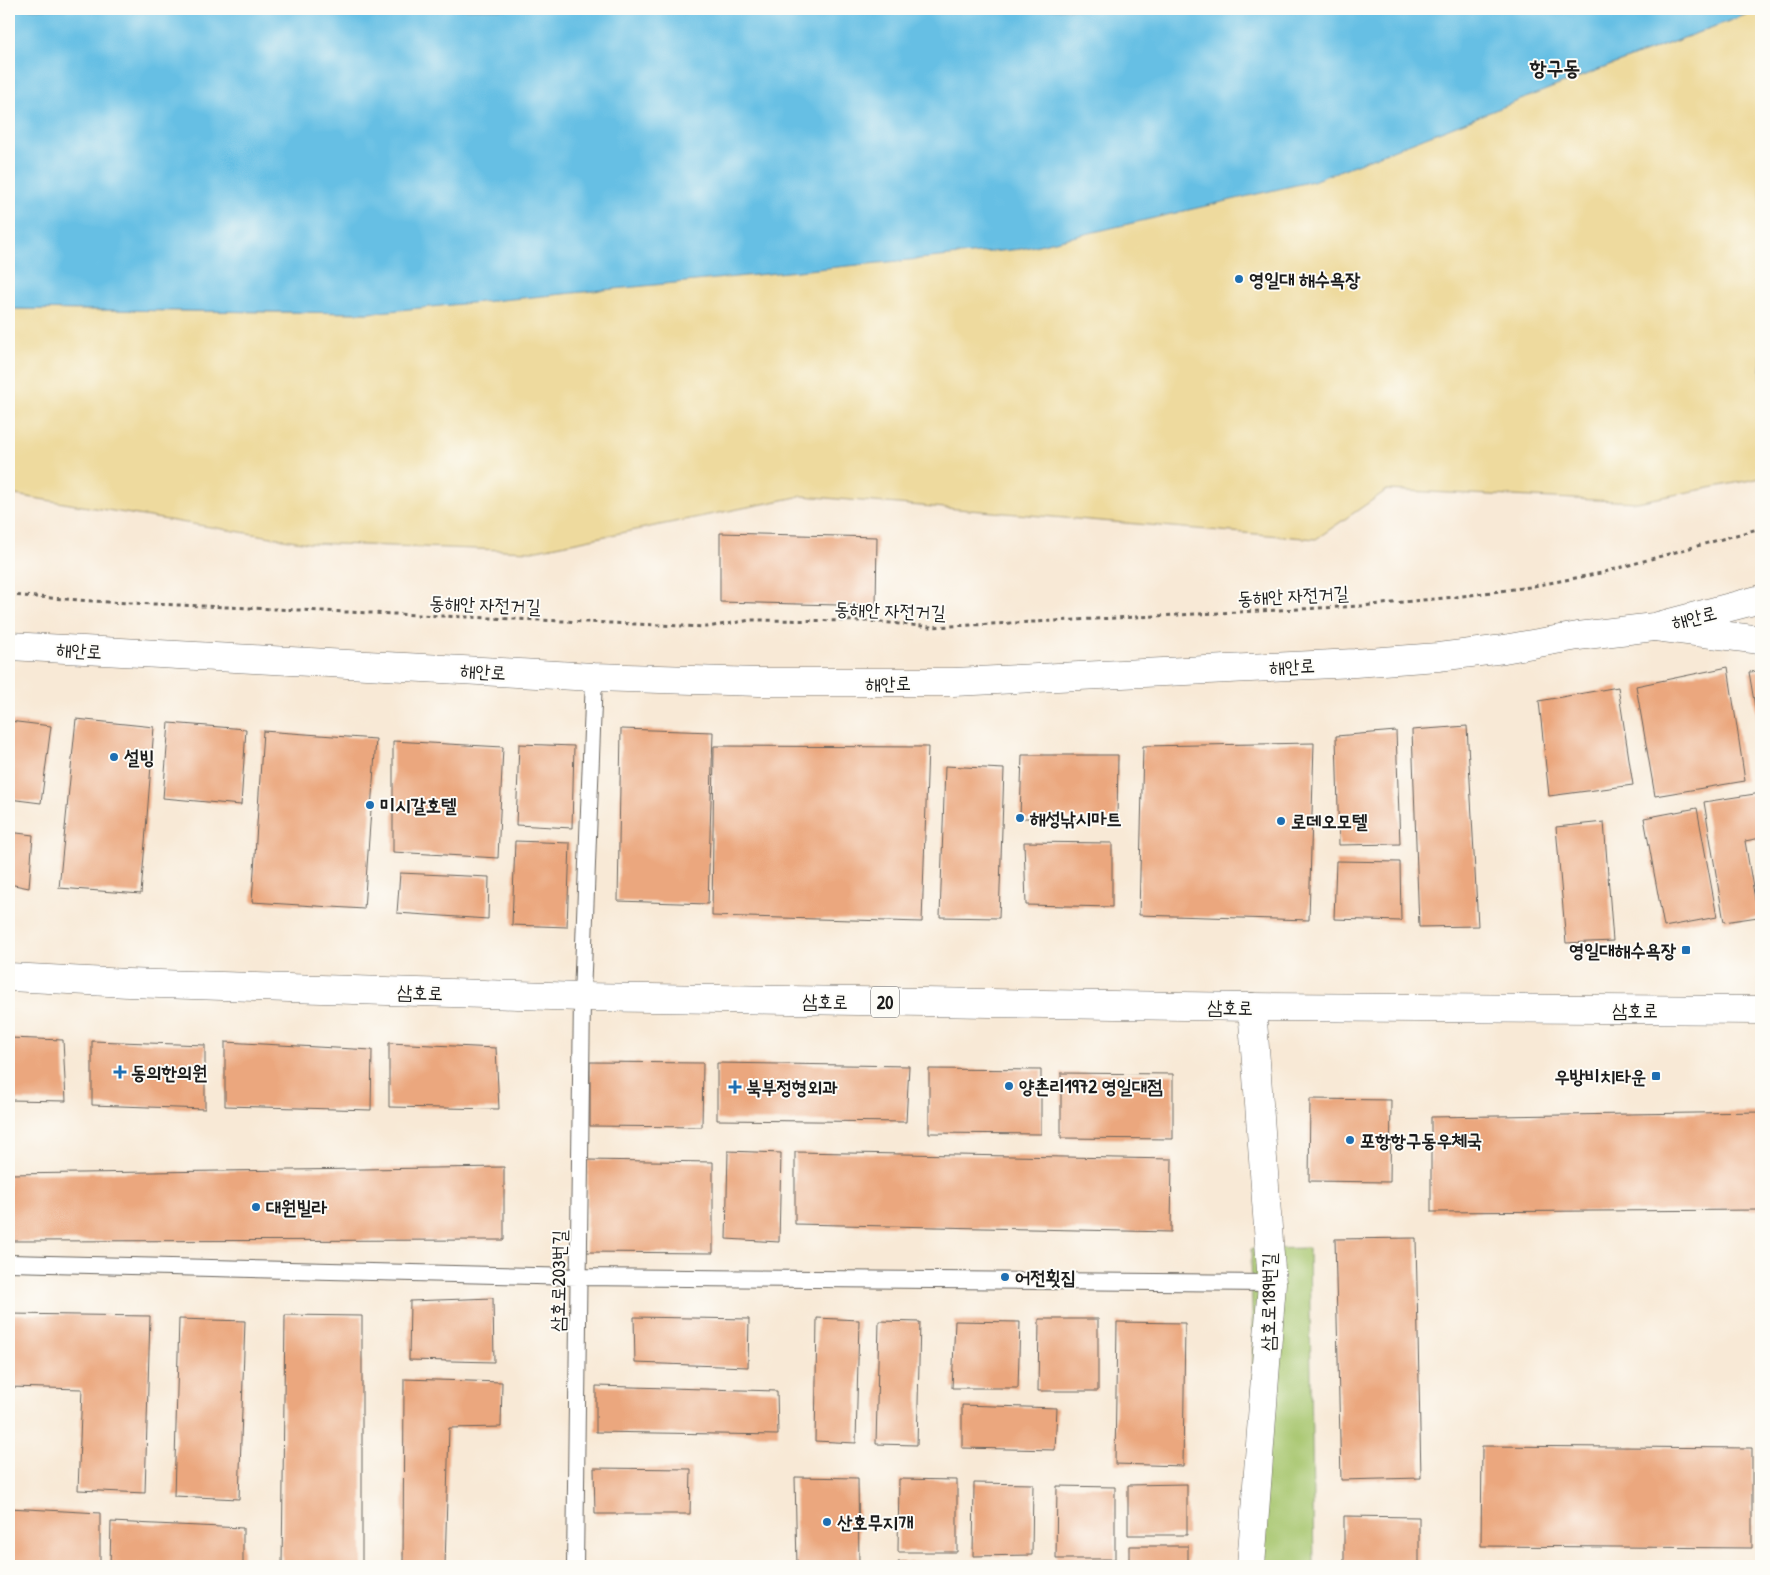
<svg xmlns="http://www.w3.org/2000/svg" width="1770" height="1575" viewBox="0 0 1770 1575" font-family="'Patrick Hand','Poor Story',sans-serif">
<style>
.green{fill:#a7c66e;stroke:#627145}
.sand{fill:#eeda9e;stroke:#857b5d}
.water{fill:#66bfe4;stroke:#416e80}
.building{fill:#eba77e}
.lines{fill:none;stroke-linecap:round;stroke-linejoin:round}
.service-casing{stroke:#69645d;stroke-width:18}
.minor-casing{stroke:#69645d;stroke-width:29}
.tertiary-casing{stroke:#69645d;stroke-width:29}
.primary-casing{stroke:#69645d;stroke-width:29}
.path{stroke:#69645d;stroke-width:3;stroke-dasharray:4 4;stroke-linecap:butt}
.service{stroke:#fff;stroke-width:16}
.minor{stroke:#fff;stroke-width:28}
.tertiary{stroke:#fff;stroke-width:28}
.primary{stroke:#fff;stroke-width:28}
.poi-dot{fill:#1f6fb2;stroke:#fdfcf7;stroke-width:2}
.labels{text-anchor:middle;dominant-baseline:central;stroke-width:4;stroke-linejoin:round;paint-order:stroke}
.shield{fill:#fdfcf7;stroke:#605f5e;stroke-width:1}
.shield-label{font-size:18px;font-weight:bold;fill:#1c1c1c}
.poi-label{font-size:19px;font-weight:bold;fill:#1c1c1c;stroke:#fdfcf7;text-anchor:start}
.street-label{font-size:19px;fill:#1c1c1c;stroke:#fdfcf7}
.quarter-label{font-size:21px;font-weight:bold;fill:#1c1c1c;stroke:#fdfcf7}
</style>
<rect width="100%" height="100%" fill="#fdfcf7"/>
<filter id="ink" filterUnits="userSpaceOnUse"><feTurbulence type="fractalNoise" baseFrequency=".02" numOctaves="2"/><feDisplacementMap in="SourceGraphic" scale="10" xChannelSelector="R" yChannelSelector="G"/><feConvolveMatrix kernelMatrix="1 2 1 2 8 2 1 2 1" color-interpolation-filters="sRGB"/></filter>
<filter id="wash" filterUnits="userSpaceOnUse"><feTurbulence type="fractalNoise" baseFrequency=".0096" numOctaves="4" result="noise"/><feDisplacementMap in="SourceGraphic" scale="20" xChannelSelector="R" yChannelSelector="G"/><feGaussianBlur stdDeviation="1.12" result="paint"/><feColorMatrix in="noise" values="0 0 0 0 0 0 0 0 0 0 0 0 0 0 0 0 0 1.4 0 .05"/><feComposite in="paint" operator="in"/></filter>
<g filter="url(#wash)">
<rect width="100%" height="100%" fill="#f8e9d6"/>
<path class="green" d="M1309 1248 1314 1566H1256L1251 1249Z"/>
<path class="sand" d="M1761 9V478L1637 502 1387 490 1316 539 802 496 532 551 308 543 9 494V309L369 313 1577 78Z"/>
<path class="water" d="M9 9H1761L1577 78 1313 181 1021 249 369 313 9 309Z"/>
<g id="blocks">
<path class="building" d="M720 533 877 537 876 606 720 602Z
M1728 667 1745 781 1655 796 1636 686Z
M1761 671V736H1760L1749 672Z
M1618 687 1633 785 1549 796 1539 701Z
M76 719 154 727 141 894 59 888Z
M9 721 51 726 41 803 9 799Z
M169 723 246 729 241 805 163 798Z
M1467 726 1478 926 1419 927 1412 730Z
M621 729 713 732 708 904 618 901Z
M263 731 376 739 364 909 252 902Z
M1396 731 1400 844 1339 845 1336 736Z
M393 741 503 747 498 858 393 852Z
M1314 743 1309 920 1139 915 1143 746Z
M519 744 574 746 572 828 516 825Z
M714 746 928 747 922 922 712 916Z
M1022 755H1118L1117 819 1020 818Z
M945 766 1004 769 999 918 940 917Z
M1761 793V838L1745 841 1758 917 1724 922 1704 802Z
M1697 808 1717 917 1664 927 1644 818Z
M1604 822 1613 941 1566 943 1556 827Z
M9 832 33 835 29 888 9 884Z
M515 841 570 843 567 927 512 925Z
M1024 842 1112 843V907L1026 905Z
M1336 861 1400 862 1401 921 1334 919Z
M400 873 489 877 488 919 397 913Z
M9 1038 63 1040 66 1101 9 1100Z
M92 1041 205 1045V1109L92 1105Z
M225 1042 372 1050 371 1110 225 1106Z
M389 1043 496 1048 499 1109 389 1107Z
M590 1062 703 1063 702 1127 590 1126Z
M717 1063 909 1066 906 1122 717 1120Z
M929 1069 1041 1070V1134L929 1133Z
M1061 1073 1173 1074V1139L1061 1138Z
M1310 1099 1391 1100 1390 1182 1309 1181Z
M1761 1112V1210L1431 1212V1117Z
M728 1151 781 1153 779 1242 726 1239Z
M795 1152 1172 1159 1171 1232 795 1224Z
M588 1160 713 1162V1253L586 1252Z
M504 1167V1240L9 1241V1174Z
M1416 1238 1421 1478 1341 1480 1335 1239Z
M493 1298 494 1362 409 1360 410 1301Z
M9 1314 150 1316 145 1493 78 1490 82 1389 9 1387Z
M285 1315 362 1316V1566H282Z
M634 1317 749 1319 748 1367 635 1363Z
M817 1318 859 1320 856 1443 815 1441Z
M179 1319 245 1321 239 1499 174 1496Z
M1039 1319H1098V1391H1038Z
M879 1321 920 1322 917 1445 876 1444Z
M955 1321 1020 1322 1018 1388H952Z
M1117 1322 1185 1323 1183 1466 1115 1464Z
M404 1379 502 1382 501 1427 449 1428 445 1566H403Z
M596 1386 777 1391 778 1435 596 1432Z
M962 1405 1057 1408 1055 1450 962 1448Z
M1482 1446 1752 1448V1548L1481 1546Z
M594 1468 691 1469 690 1514H595Z
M795 1477 858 1478 859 1566H797Z
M899 1479 957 1480V1552H898Z
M974 1483 1033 1484 1032 1555 973 1556Z
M1187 1484V1535H1128V1485Z
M1057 1486 1115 1487V1559H1056Z
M9 1508 100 1513V1566H9Z
M1344 1516 1419 1517V1566H1344Z
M111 1522 243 1528V1566H110Z
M1129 1546H1188V1566H1129Z
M898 1562 957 1563V1566H898Z"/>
</g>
</g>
<g filter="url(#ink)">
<use href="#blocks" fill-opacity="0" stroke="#69645d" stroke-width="1"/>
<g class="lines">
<defs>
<path id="service" d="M9 1263 578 1277 1272 1283
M575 1566 582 997 594 677"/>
<path id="minor" d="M1655 627 1761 640
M1251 1566 1272 1283 1252 1007"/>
<path id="tertiary" d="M9 646 594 677 759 682H953L1355 663 1438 657 1504 649 1578 636 1654 627 1761 599"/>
<path id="primary" d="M9 977 128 983 582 997 1252 1007 1761 1010"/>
</defs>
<use href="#service" class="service-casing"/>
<use href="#minor" class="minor-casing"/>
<use href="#tertiary" class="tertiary-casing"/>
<use href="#primary" class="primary-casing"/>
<path class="path" d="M9 595 107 602 707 627 751 620 870 621 931 627 1361 606 1455 597 1529 587 1601 573 1761 528"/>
<use href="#service" class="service"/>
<use href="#minor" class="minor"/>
<use href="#tertiary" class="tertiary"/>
<use href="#primary" class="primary"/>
</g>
</g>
<g class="poi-dot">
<circle cx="1239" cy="279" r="5"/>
<circle cx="114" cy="757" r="5"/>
<circle cx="370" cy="805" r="5"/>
<circle cx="1020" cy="818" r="5"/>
<circle cx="1281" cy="821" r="5"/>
<rect x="1681" y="945" width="10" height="10" rx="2.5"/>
<path d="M117.5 1064.5h5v5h5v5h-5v5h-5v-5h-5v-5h5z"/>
<rect x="1651" y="1071" width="10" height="10" rx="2.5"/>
<circle cx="1009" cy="1086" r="5"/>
<path d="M732.5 1079.5h5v5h5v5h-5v5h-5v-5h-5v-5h5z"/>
<circle cx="1350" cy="1140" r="5"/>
<circle cx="256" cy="1207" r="5"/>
<circle cx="1005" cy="1277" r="5"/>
<circle cx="827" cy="1522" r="5"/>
</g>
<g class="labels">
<rect class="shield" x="871" y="986.5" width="28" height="31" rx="4"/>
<g class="shield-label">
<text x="885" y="1002">20</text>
</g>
<g class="poi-label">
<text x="1249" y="279">영일대 해수욕장</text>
<text x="124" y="757">설빙</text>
<text x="380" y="805">미시갈호텔</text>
<text x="1030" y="818">해성낚시마트</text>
<text x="1291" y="821">로데오모텔</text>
<text x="1676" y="950" text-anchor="end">영일대해수욕장</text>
<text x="131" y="1072">동의한의원</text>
<text x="1646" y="1076" text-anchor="end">우방비치타운</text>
<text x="1019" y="1086">양촌리1972 영일대점</text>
<text x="746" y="1087">북부정형외과</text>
<text x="1360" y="1140">포항항구동우체국</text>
<text x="266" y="1207">대원빌라</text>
<text x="1015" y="1277">어전횟집</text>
<text x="837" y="1522">산호무지개</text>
</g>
<g class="street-label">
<text transform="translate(1293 595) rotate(-3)">동해안 자전거길</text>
<text transform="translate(485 604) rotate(2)">동해안 자전거길</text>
<text transform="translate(890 610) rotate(2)">동해안 자전거길</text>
<text transform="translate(1694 617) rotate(-14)">해안로</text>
<text transform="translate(79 650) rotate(3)">해안로</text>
<text transform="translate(1292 666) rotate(-3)">해안로</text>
<text transform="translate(483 671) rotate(3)">해안로</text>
<text transform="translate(888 683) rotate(-1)">해안로</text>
<text transform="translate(420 992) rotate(2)">삼호로</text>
<text transform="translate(825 1001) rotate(1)">삼호로</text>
<text transform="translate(1230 1007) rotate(1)">삼호로</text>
<text x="1635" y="1010">삼호로</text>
<text transform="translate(558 1281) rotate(-89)">삼호로203번길</text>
<text transform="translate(1268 1302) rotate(-89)">삼호로189번길</text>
</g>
<g class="quarter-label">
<text x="1555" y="67">항구동</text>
</g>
</g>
<rect width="1770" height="1575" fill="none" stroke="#fdfcf7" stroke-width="30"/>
</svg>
